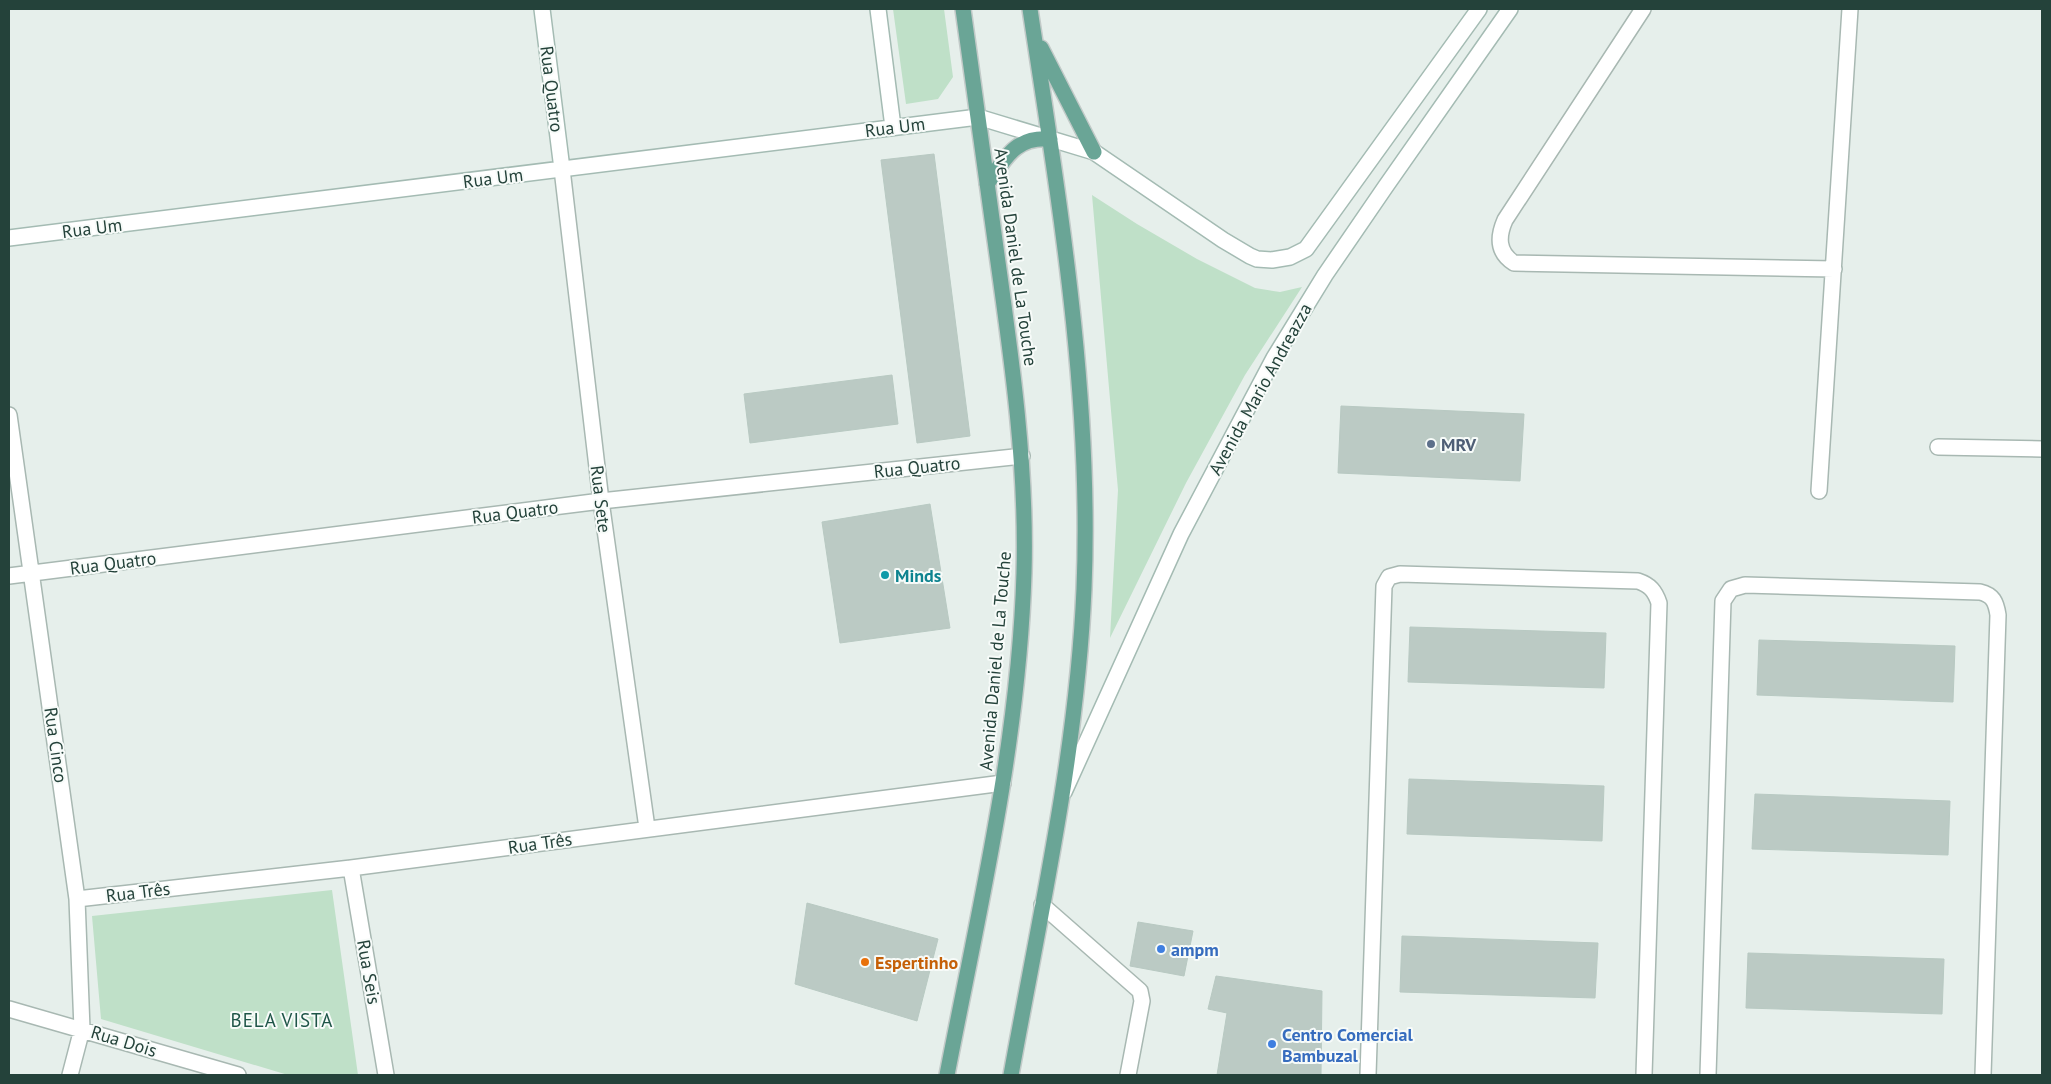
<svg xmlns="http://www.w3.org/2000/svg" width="2051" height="1084" viewBox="0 0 2051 1084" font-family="'PT Sans',sans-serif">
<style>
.green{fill:#bfe0c8}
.building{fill:#bbcac4;stroke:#b8c9c2}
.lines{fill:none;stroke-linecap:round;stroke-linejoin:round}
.lane-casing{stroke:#a8b8b2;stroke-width:18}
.street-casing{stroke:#a8b8b2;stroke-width:18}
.secondary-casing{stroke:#a4bbb3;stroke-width:18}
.primary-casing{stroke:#c2cac8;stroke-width:18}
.lane{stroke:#fff;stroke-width:15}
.street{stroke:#fff;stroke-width:15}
.secondary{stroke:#fff;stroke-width:15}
.primary{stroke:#6aa596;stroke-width:15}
.service-dot{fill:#5c6f8a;stroke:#f7fbf9;stroke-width:2}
.culture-dot{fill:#0f9aa8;stroke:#f7fbf9;stroke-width:2}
.shop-dot{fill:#3f7fe0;stroke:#f7fbf9;stroke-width:2}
.food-dot{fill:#e8710a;stroke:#f7fbf9;stroke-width:2}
.labels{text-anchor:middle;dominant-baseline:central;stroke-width:4;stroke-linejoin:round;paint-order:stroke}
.street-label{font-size:18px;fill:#24423a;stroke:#f7fbf9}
.service-label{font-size:18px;font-weight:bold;fill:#4e5e75;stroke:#f7fbf9;text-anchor:start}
.culture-label{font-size:18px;font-weight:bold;fill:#0d838f;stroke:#f7fbf9;text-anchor:start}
.shop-label{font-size:18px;font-weight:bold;fill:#366cbe;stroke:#f7fbf9;text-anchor:start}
.food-label{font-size:18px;font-weight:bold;fill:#c56008;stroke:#f7fbf9;text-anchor:start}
.neighbourhood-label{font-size:19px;letter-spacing:1px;fill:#1f5548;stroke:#f7fbf9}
</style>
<rect width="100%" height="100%" fill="#e6efeb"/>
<path class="green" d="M893 9H944L953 77 938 99 906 104Z
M1092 195 1137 224 1197 259 1255 288 1280 292 1302 287 1245 375 1186 483 1110 638 1118 490Z
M332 890 358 1075H288L101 1019 92 916Z"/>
<path class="building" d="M934 154 970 436 917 443 881 160Z
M892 375 898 424 750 443 744 394Z
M1341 406 1524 414 1520 481 1338 473Z
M930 504 950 628 840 643 822 522Z
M1410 627 1606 633 1604 688 1408 682Z
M1759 640 1955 646 1953 702 1757 695Z
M1409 779 1604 786 1602 841 1407 834Z
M1755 794 1950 801 1948 855 1752 849Z
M807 903 938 939 917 1021 795 984Z
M1138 922 1193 931 1184 976 1130 966Z
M1402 936 1598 943 1595 998 1400 992Z
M1748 953 1944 959 1942 1014 1746 1008Z
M1216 976 1322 991 1321 1075H1217L1227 1013 1208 1009Z"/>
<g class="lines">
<defs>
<path id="lane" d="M1042 905 1140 991 1142 1001 1128 1075"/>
<path id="street" d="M1643 9 1505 220C1498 236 1497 252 1514 263L1834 269
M562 169 601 501 647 828
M9 415 77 899 82 1029 70 1075
M1938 447 2042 449
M1819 491 1850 9
M9 576 601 501 1022 456
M351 868 386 1075
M77 899 351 868 1003 783
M9 1009 238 1075
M1368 1075 1384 586 1389 577 1400 574 1638 581C1650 585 1655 591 1659 603L1644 1075
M1708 1075 1723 601 1731 589 1745 585 1980 592C1993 595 1996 602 1998 615L1983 1075"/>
<path id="secondary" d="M542 9 562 169
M878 9 893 127
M9 238 978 117 1094 152 1223 240 1250 256 1257 259 1272 260 1290 257 1306 249 1479 9
M1064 792 1181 534 1274 358 1325 275 1386 186 1510 9"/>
<path id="primary" d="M1041 48 1094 152
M987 184C1005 159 1015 136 1050 139
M947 1075C979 909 1019 743 1024 573 1027 466 1012 361 997 255 985 173 974 91 963 9
M1011 1075C1040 914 1077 753 1084 589 1092 394 1059 201 1030 9"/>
</defs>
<use href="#lane" class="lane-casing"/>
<use href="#street" class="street-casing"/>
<use href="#secondary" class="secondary-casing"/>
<use href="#primary" class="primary-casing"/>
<use href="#lane" class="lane"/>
<use href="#street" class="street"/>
<use href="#secondary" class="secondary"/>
<use href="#primary" class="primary"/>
</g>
<circle class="service-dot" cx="1431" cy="444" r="5"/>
<circle class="culture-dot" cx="885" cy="575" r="5"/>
<g class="shop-dot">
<circle cx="1161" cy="949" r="5"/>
<circle cx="1272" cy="1044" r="5"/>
</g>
<circle class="food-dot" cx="865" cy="962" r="5"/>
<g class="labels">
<g class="street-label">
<text transform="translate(552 89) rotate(83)">Rua Quatro</text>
<text transform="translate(895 127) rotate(-7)">Rua Um</text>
<text transform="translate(493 178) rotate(-7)">Rua Um</text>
<text transform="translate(92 228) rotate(-7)">Rua Um</text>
<text transform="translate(1016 257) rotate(82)">Avenida Daniel de La Touche</text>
<text transform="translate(1260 389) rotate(-61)">Avenida Mario Andreazza</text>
<text transform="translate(917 467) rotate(-6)">Rua Quatro</text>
<text transform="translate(601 499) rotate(83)">Rua Sete</text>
<text transform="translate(515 512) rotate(-7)">Rua Quatro</text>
<text transform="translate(113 563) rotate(-7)">Rua Quatro</text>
<text transform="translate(995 661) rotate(-85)">Avenida Daniel de La Touche</text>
<text transform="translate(56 745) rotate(82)">Rua Cinco</text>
<text transform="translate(540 843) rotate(-8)">Rua Três</text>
<text transform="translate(138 892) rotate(-7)">Rua Três</text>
<text transform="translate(369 972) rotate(80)">Rua Seis</text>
<text transform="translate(124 1041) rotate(17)">Rua Dois</text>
</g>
<g class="service-label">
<text x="1441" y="444">MRV</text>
</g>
<g class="culture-label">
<text x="895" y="575">Minds</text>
</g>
<g class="shop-label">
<text x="1171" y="949">ampm</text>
<text x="1282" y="1034">Centro Comercial<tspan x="1282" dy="21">Bambuzal</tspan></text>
</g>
<g class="food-label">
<text x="875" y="962">Espertinho</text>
</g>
<g class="neighbourhood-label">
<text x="282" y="1020">BELA VISTA</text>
</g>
</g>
<rect width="2051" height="1084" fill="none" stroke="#24423a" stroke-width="20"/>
</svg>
